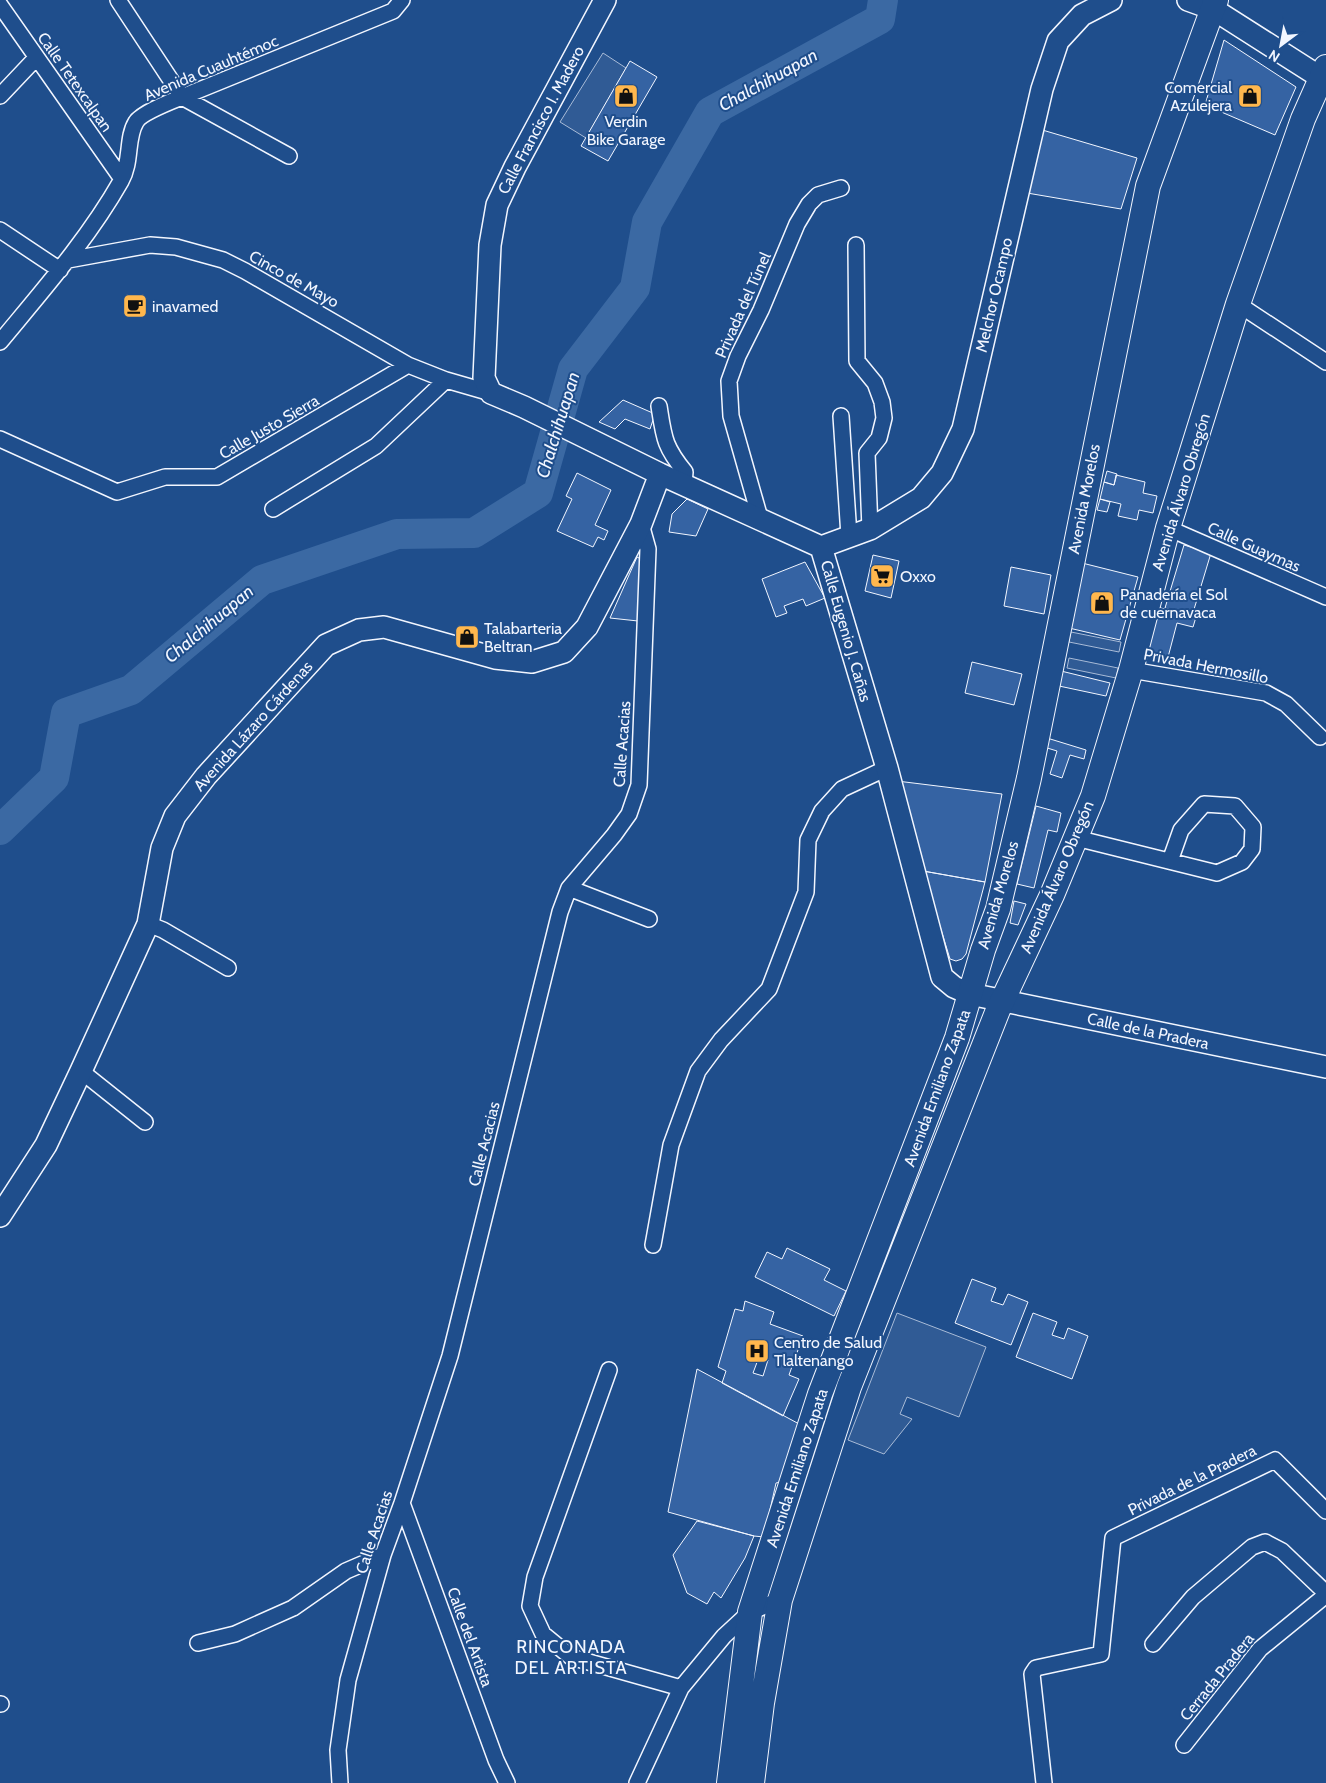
<svg xmlns="http://www.w3.org/2000/svg" width="1326" height="1783" viewBox="0 0 1326 1783" font-family="Cabin,sans-serif">
<style>
.parking{fill:#305b95;stroke:#a8bbd7}
.lines{fill:none;stroke-linecap:round;stroke-linejoin:round}
.river{stroke:#3b69a3;stroke-width:30}
.building{fill:#3563a3;stroke:#f2f6ff;fill-rule:evenodd}
.street-casing{stroke:#f2f6ff;stroke-width:18}
.secondary-casing{stroke:#f2f6ff;stroke-width:24}
.primary-casing{stroke:#f2f6ff;stroke-width:26}
.street{stroke:#1f4e8c;stroke-width:15}
.secondary{stroke:#1f4e8c;stroke-width:21}
.primary{stroke:#1f4e8c;stroke-width:24}
.labels{text-anchor:middle;dominant-baseline:central;stroke-width:4;stroke-linejoin:round;paint-order:stroke}
.street-label{font-size:16px;fill:#f2f6ff;stroke:#1f4e8c}
.poi-label{font-size:16px;fill:#f2f6ff;stroke:#1f4e8c;text-anchor:start}
.water-label{font-size:18px;font-style:italic;fill:#f2f6ff;stroke:#1f4e8c}
.neighbourhood-label{font-size:18px;letter-spacing:1px;fill:#f2f6ff;stroke:#1f4e8c}
</style>
<rect width="100%" height="100%" fill="#1f4e8c"/>
<path class="parking" d="M603 53 626 68 586 138 560 122Z
M1071 632 1121 642 1119 652 1069 642Z
M1069 658 1118 668 1116 678 1067 668Z
M897 1313 986 1347 959 1417 907 1397 900 1414 912 1419 884 1454 848 1440Z"/>
<g class="lines">
<path class="river" d="M0 830 54 778 66 713 131 690 262 580 397 534 474 533 538 493 573 369 635 288 647 222 710 112 880 19 883 0"/>
</g>
<path class="building" d="M1224 40 1296 87 1275 135 1205 105Z
M630 61 657 77 608 161 581 146Z
M1039 129 1137 158 1121 209 1027 193Z
M623 400 655 414 650 429 625 419 615 429 599 422Z
M1107 471 1117 474 1114 485 1104 482Z
M577 473 611 490 595 525 608 531 604 540 598 537 593 547 557 531 572 499 566 496Z
M1116 475 1145 482 1143 493 1157 496 1153 513 1139 510 1137 520 1118 516 1121 504 1100 499 1104 482 1114 485Z
M687 499 708 509 696 536 669 532 672 514Z
M1100 499 1110 502 1107 512 1097 510Z
M1184 545 1211 553 1192 616 1165 608Z
M873 555 899 561 891 598 865 591Z
M637 557 641 559 638 621 610 618Z
M805 562 825 598 806 606 803 599 784 606 787 613 776 617 762 579Z
M1082 563 1138 577 1120 640 1069 628Z
M1011 567 1051 575 1044 614 1004 606Z
M1157 607 1196 617 1193 627 1177 623 1167 661 1145 655Z
M972 662 1022 674 1014 705 965 693Z
M1061 671 1110 683 1106 696 1059 686Z
M1047 738 1086 750 1084 759 1070 755 1062 778 1050 774 1057 751 1044 747Z
M897 781 1002 794 985 882 923 871Z
M1036 806 1061 813 1057 832 1048 830 1034 888 1017 884Z
M923 871 985 882 966 954 962 959 956 961 950 959Z
M1014 901 1026 904 1018 925 1010 923Z
M787 1248 830 1269 824 1280 846 1291 834 1316 755 1277 767 1252 782 1259Z
M972 1279 996 1288 991 1301 1003 1305 1008 1294 1028 1302 1011 1345 955 1323Z
M745 1301 774 1312 770 1324 803 1336 789 1375 799 1379 783 1416 722 1383 726 1371 718 1367 735 1309 743 1311ZM759 1357 768 1360 763 1376 753 1373Z
M1033 1313 1057 1322 1052 1335 1064 1339 1068 1328 1088 1336 1072 1379 1016 1357Z
M697 1369 801 1425 785 1481 776 1483 764 1537 754 1536 668 1512Z
M697 1521 754 1536 745 1558 721 1598 714 1592 707 1604 687 1593 673 1555Z"/>
<g class="lines">
<defs>
<path id="street" d="M118 0 182 97 289 156
M0 5 122 179
M0 96 36 58
M0 230 60 270
M856 245 857 361 875 383 882 402 884 418 879 438 867 453 870 529
M68 260 150 245 176 247 223 260 245 271 408 365 446 380 491 393
M1238 304 1326 362
M0 342C43 290 88 239 121 181 132 162 126 138 136 122 141 113 172 101 182 97L393 11 402 0
M659 406C664 438 664 446 685 472L684 484
M841 416 849 536
M0 439 117 492 165 477H217L408 365
M273 509 376 446 446 380
M760 518 731 416 729 381 738 356 761 310 797 224 809 204 818 195 841 188
M1168 528 1326 597
M1131 670 1266 693 1286 704 1320 737
M1076 838 1217 873 1242 862 1252 849 1253 827 1235 806 1204 804 1181 830 1170 861
M569 888 649 919
M148 924 163 930 228 968
M81 1071 145 1122
M653 1245 671 1145 698 1071 721 1040 769 989 806 892 808 840 822 811 842 789 887 768
M609 1370 535 1577 530 1606 543 1634 571 1657 681 1688
M402 1503 496 1760 507 1783
M198 1643 235 1634 293 1608 346 1571 383 1555
M1153 1644 1193 1597 1252 1547 1265 1542 1282 1551 1326 1593
M0 1704H1
M1184 1745 1260 1649 1326 1595
M340 1783 338 1750 348 1680 383 1555 402 1503 450 1356 560 912 569 888 614 835 629 814 639 785 648 549 641 524
M637 1783 681 1688 724 1636 750 1612 780 1600
M1044 1783 1032 1674 1036 1668 1101 1654 1113 1538 1275 1460 1326 1511"/>
<path id="secondary" d="M605 0 515 167 497 205 490 245 484 378 491 393 524 407 660 474 821 547 887 768 942 977 954 987 970 994 1326 1067
M1188 0 1213 9 1326 81
M821 547 870 529 921 498 942 473 963 429 1042 89 1058 41 1082 15 1111 0
M0 1216 46 1145 81 1071 148 924 162 848 175 816 206 776 326 645 359 630 384 627 495 658 532 662 564 652 587 627 641 524 660 474"/>
<path id="primary" d="M729 1783 750 1612 820 1394 957 1038 983 950 998 909 1029 778 1148 186 1216 0
M752 1783 762 1703 780 1600 849 1387 998 1010 1052 895 1093 796 1131 670 1168 528 1238 304 1303 119 1326 67"/>
</defs>
<use href="#street" class="street-casing"/>
<use href="#secondary" class="secondary-casing"/>
<use href="#primary" class="primary-casing"/>
<use href="#street" class="street"/>
<use href="#secondary" class="secondary"/>
<use href="#primary" class="primary"/>
</g>
<defs>
<symbol id="shop-square" viewBox="-11 -11 22 22"><rect x="-9" y="-9" width="18" height="18" rx="4" fill="#ffb74d" stroke="#1f4e8c"/><path d="M-5-2.5h2.3a2.7 3.5 0 0 1 5.4 0H5L5.5 6h-11ZM-1.5-2.5h3a1.5 2.3 0 0 0-3 0Z" fill="#111"/></symbol>
<symbol id="cafe-square" viewBox="-11 -11 22 22"><rect x="-9" y="-9" width="18" height="18" rx="4" fill="#ffb74d" stroke="#1f4e8c"/><path d="M-5.5-4.5H6V0H3Q3 3.5 0 3.5H-2.5Q-5.5 3.5-5.5 0ZM3-3.2v2h1.7v-2ZM-6 4.5H4V6H-6Z" fill="#111"/></symbol>
<symbol id="supermarket-square" viewBox="-11 -11 22 22"><rect x="-9" y="-9" width="18" height="18" rx="4" fill="#ffb74d" stroke="#1f4e8c"/><path d="M-6-5.5h2.5l.6 2H6L4.5 2H-2.5L-4.4-4H-6ZM-1.5 3.2a1.3 1.3 0 1 0 .1 0ZM3 3.2a1.3 1.3 0 1 0 .1 0Z" fill="#111"/></symbol>
<symbol id="hospital-square" viewBox="-11 -11 22 22"><rect x="-9" y="-9" width="18" height="18" rx="4" fill="#ffb74d" stroke="#1f4e8c"/><path d="M-5-5h3v3.5h4V-5h3V5h-3V1.5h-4V5h-3Z" fill="#111"/></symbol>
</defs>
<g fill-rule="evenodd">
<use href="#shop-square" x="612" y="82" width="28" height="28"/>
<use href="#shop-square" x="1236" y="82" width="28" height="28"/>
<use href="#cafe-square" x="121" y="292" width="28" height="28"/>
<use href="#supermarket-square" x="868" y="562" width="28" height="28"/>
<use href="#shop-square" x="1088" y="589" width="28" height="28"/>
<use href="#shop-square" x="453" y="623" width="28" height="28"/>
<use href="#hospital-square" x="743" y="1337" width="28" height="28"/>
</g>
<g class="labels">
<g class="street-label">
<text transform="translate(211 68) rotate(-23)">Avenida Cuauhtémoc</text>
<text transform="translate(75 82) rotate(55)">Calle Tetexcalpan</text>
<text transform="translate(541 120) rotate(-62)">Calle Francisco I. Madero</text>
<text transform="translate(294 279) rotate(29)">Cinco de Mayo</text>
<text transform="translate(994 295) rotate(-77)">Melchor Ocampo</text>
<text transform="translate(743 305) rotate(-66)">Privada del Túnel</text>
<text transform="translate(269 427) rotate(-30)">Calle Justo Sierra</text>
<text transform="translate(1181 492) rotate(-73)">Avenida Álvaro Obregón</text>
<text transform="translate(1084 499) rotate(-79)">Avenida Morelos</text>
<text transform="translate(1254 547) rotate(24)">Calle Guaymas</text>
<text transform="translate(846 631) rotate(74)">Calle Eugenio J. Cañas</text>
<text transform="translate(1206 666) rotate(11)">Privada Hermosillo</text>
<text transform="translate(253 726) rotate(-48)">Avenida Lázaro Cárdenas</text>
<text transform="translate(622 744) rotate(-86)">Calle Acacias</text>
<text transform="translate(1057 877) rotate(-67)">Avenida Álvaro Obregón</text>
<text transform="translate(998 895) rotate(-74)">Avenida Morelos</text>
<text transform="translate(1148 1031) rotate(12)">Calle de la Pradera</text>
<text transform="translate(937 1088) rotate(-70)">Avenida Emiliano Zapata</text>
<text transform="translate(484 1144) rotate(-76)">Calle Acacias</text>
<text transform="translate(797 1468) rotate(-72)">Avenida Emiliano Zapata</text>
<text transform="translate(1192 1480) rotate(-26)">Privada de la Pradera</text>
<text transform="translate(374 1532) rotate(-72)">Calle Acacias</text>
<text transform="translate(470 1637) rotate(70)">Calle del Artista</text>
<text transform="translate(1217 1677) rotate(-51)">Cerrada Pradera</text>
</g>
<g class="poi-label">
<text x="1232" y="87" text-anchor="end">Comercial<tspan x="1232" dy="18">Azulejera</tspan></text>
<text x="626" y="121" text-anchor="middle">Verdin<tspan x="626" dy="18">Bike Garage</tspan></text>
<text x="152" y="306">inavamed</text>
<text x="900" y="576">Oxxo</text>
<text x="1120" y="594">Panadería el Sol<tspan x="1120" dy="18">de cuernavaca</tspan></text>
<text x="484" y="628">Talabarteria<tspan x="484" dy="18">Beltran</tspan></text>
<text x="774" y="1342">Centro de Salud<tspan x="774" dy="18">Tlaltenango</tspan></text>
</g>
<g class="water-label">
<text transform="translate(768 80) rotate(-29)">Chalchihuapan</text>
<text transform="translate(558 425) rotate(-73)">Chalchihuapan</text>
<text transform="translate(209 624) rotate(-40)">Chalchihuapan</text>
</g>
<g class="neighbourhood-label">
<text x="571" y="1647">RINCONADA<tspan x="571" dy="21">DEL ARTISTA</tspan></text>
</g>
</g>
<g transform="translate(1281 45) rotate(212)" stroke="#1f4e8c" stroke-width="4" paint-order="stroke">
<path d="M0-4L9 19L0 12L-9 19Z" fill="#f2f6ff"/>
<text y="-8" font-size="14" font-weight="bold" text-anchor="middle" fill="#f2f6ff">N</text>
</g>
</svg>
